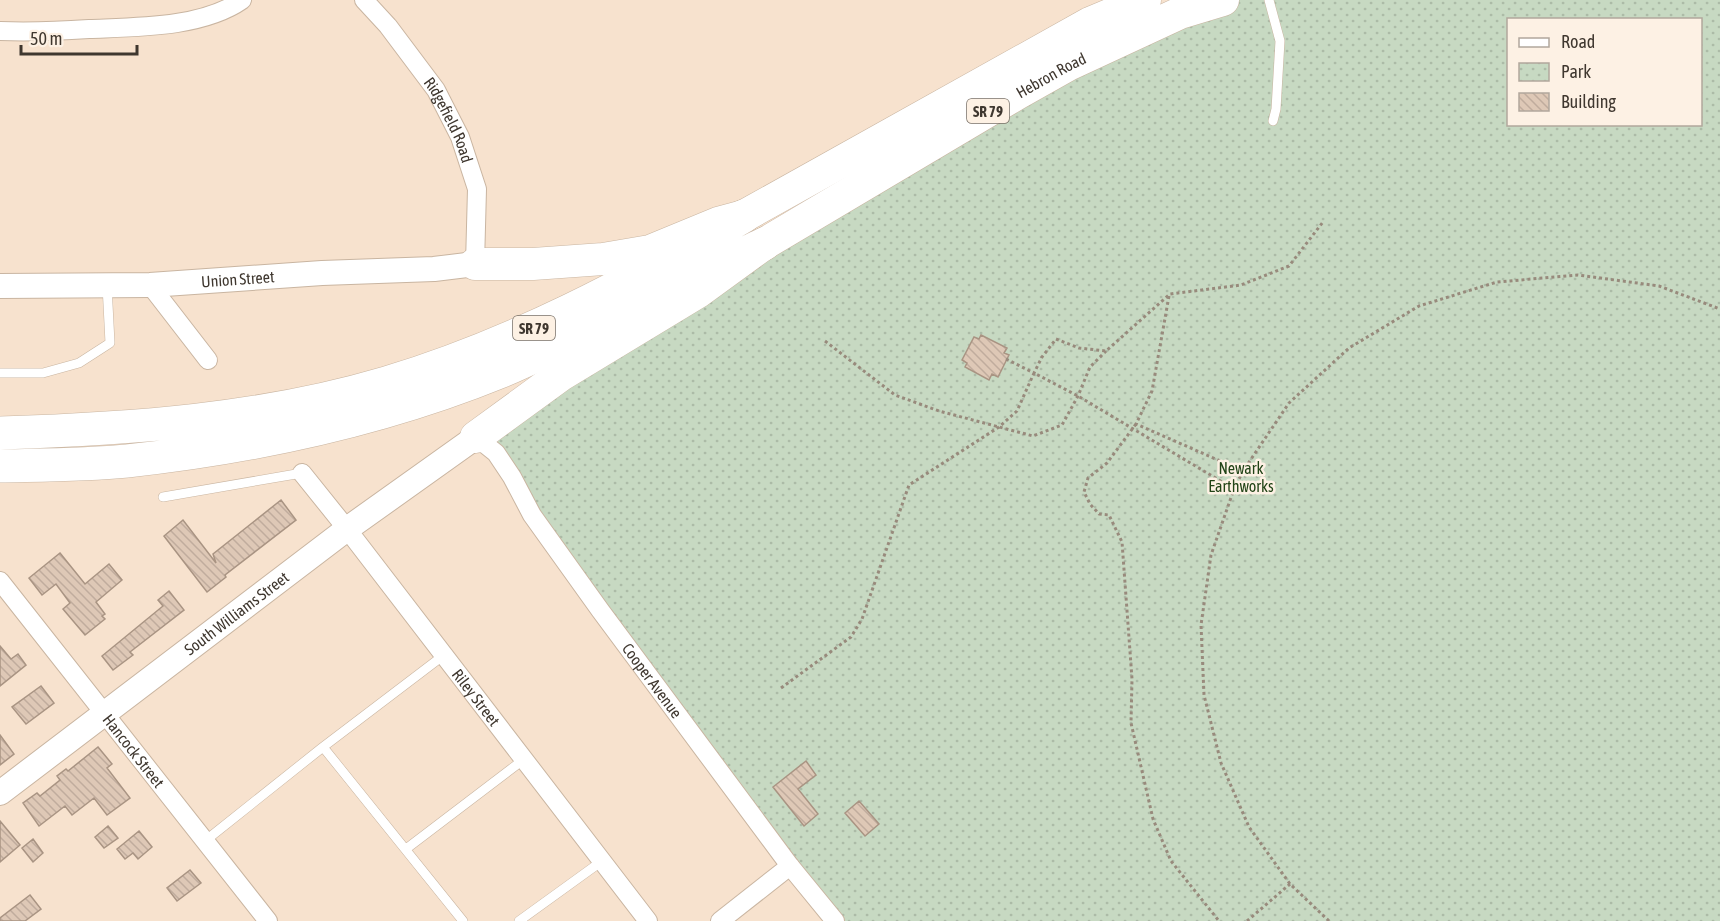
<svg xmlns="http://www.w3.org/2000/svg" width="1720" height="921" viewBox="0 0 1720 921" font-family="'Asap Condensed',sans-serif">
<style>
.park{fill:url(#park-dots);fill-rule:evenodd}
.building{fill:url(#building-back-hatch);stroke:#a99483;stroke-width:1.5}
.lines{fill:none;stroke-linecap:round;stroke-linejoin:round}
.service-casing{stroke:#c9b5a1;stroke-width:10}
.minor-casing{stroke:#c9b5a1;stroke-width:20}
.tertiary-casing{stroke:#c9b5a1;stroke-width:26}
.trunk-casing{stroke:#c9b5a1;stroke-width:33}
.motorway-casing{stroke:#c9b5a1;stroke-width:34}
.path{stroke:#988a7c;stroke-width:3;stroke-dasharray:3 3;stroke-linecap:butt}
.service{stroke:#fff;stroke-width:9}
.minor{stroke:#fff;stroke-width:18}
.tertiary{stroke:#fff;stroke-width:24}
.trunk{stroke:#fff;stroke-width:32}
.motorway{stroke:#fff;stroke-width:33}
.labels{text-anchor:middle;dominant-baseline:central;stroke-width:5;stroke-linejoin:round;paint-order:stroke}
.shield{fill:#fdf1e4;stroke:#786f65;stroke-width:1.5}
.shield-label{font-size:15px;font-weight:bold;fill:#3f372f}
.street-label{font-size:16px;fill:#3f372f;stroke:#fdf1e4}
.park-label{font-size:16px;fill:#224417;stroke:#fdf1e4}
</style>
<defs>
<pattern id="park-dots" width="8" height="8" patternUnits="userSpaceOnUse" patternTransform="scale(1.5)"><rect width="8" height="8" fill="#c7d9c2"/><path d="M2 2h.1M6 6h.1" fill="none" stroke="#acbba7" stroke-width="1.8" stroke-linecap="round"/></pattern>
<pattern id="building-back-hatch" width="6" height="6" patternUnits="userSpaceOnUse" patternTransform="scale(1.5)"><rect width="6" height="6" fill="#dec8b6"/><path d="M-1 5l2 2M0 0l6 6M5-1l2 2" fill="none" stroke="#c0ac9d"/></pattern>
</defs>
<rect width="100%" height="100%" fill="#f7e2ce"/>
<path class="park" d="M1223 0H1720V921H835L476 437 764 244ZM1508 20H1700V124H1508Z"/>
<path class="building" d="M981 335 1007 348 1004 353 1009 355 998 377 992 374 989 380 965 367 967 363 962 360 974 337 979 339Z
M281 500 296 520 225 575 226 577 207 592 164 536 183 520 216 563 213 554Z
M60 553 85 584 109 564 122 580 96 602 105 614 102 616 105 619 85 635 63 609 70 603 56 584 42 595 29 578Z
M169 591 184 610 130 652 133 655 113 670 102 656 163 606 158 600Z
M0 646 11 659 18 654 26 665 0 686Z
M41 686 54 703 26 724 12 707Z
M0 735 14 754 0 765Z
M98 747 112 764 107 768 130 798 107 815 94 798 72 815 65 806 39 826 23 803 37 793 40 796 60 780 57 776 66 769 68 771Z
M806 761 816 775 798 789 818 814 804 826 773 787Z
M859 801 879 824 865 836 845 813Z
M0 821 20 845 0 862Z
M108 826 118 838 104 848 95 837Z
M139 831 152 847 138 859 133 853 125 859 117 849Z
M33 839 43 853 33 862 22 848Z
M190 870 201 883 177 901 167 888Z
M30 895 41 909 25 921H0V918Z"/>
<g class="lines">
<defs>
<path id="service" d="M1269 0 1280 41 1276 109 1273 121
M0 373H43L79 363 110 343 107 285
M163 497 302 473
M323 747 463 921
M205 841 323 747 444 655
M406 849 523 760
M519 921 602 861"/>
<g id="minor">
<path id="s1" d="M364 0 388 26 436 90 460 137 477 189 475 264"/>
<path d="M0 31C29 32 59 31 89 29 136 27 202 28 242 0"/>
<path d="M150 285 208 360"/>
<path id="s2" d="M476 437 496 453 512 477 532 515 600 610 790 866 835 921"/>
<path id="s3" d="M302 473 347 529 648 921"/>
<path id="s4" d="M0 581 268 921"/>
<path d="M720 921 790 866"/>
</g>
<g id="tertiary">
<path id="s5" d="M0 286 150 285 322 273 434 269 475 264"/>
<path id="s6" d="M0 793 347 529 476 437"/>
</g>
<g id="trunk">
<path d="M475 264H533L603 259 650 251 718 223 744 216 1090 23 1145 0"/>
<path id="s7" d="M476 437 561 375 698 292 764 244 1020 92 1068 65 1180 13 1223 0"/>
</g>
<path id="motorway" d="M0 433C130 429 261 420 386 383 513 345 630 283 744 216
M0 466C42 465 85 465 127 461 256 447 382 420 502 371 558 347 611 318 666 291 698 275 731 260 764 244"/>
</defs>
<use href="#service" class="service-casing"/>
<use href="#minor" class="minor-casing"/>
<use href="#tertiary" class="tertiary-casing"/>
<use href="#trunk" class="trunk-casing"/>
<use href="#motorway" class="motorway-casing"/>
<path class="path" d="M1169 296 1152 391 1136 424 1243 471
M825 341 895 395 939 411 1033 436 1062 425 1078 396 1090 367 1106 351
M1006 359 1034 373 1042 357 1056 339 1079 348 1106 351 1170 294 1241 285 1289 266 1323 222
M1136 424 1107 463 1088 478 1084 492 1090 504 1099 514 1109 515 1122 542 1132 679 1131 723 1153 819 1171 861 1219 921
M781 688 851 637 862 619 909 485 999 427 1017 411 1034 373 1078 396 1234 489
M1247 921 1290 884
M1329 921 1290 884 1249 827 1221 763 1204 695 1201 625 1211 555 1234 489 1243 471 1289 403 1349 348 1419 306 1497 282 1578 275 1659 286 1720 309"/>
<use href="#service" class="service"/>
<use href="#minor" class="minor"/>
<use href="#tertiary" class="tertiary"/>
<use href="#trunk" class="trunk"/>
<use href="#motorway" class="motorway"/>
</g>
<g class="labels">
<g class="shield">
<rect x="967" y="99" width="42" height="24" rx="4.5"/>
<rect x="513" y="316" width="42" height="24" rx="4.5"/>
</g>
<g class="shield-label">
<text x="988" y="111">SR 79</text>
<text x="534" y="328">SR 79</text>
</g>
<g class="street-label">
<text stroke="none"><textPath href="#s7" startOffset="680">Hebron Road</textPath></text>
<text stroke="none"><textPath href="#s1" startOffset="148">Ridgefield Road</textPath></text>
<text stroke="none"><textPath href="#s5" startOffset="238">Union Street</textPath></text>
<text stroke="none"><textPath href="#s6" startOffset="297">South Williams Street</textPath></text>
<text stroke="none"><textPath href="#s2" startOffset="302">Cooper Avenue</textPath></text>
<text stroke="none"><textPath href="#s3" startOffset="284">Riley Street</textPath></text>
<text stroke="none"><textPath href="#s4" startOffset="216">Hancock Street</textPath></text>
</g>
<g class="park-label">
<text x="1241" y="468">Newark<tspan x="1241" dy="18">Earthworks</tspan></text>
</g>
</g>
<rect x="1507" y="18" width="195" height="108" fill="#fdf1e4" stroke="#b1a79c" stroke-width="1.5"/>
<rect x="1519" y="38" width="30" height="9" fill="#ffffff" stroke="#b1a79c" stroke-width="1.5"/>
<text x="1561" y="48" font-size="18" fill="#3f372f">Road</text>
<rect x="1519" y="63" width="30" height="18" fill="url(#park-dots)" stroke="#b1a79c" stroke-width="1.5"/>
<text x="1561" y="78" font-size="18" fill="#3f372f">Park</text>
<rect x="1519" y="93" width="30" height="18" fill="url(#building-back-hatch)" stroke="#b1a79c" stroke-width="1.5"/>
<text x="1561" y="108" font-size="18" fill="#3f372f">Building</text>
<path d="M21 45v9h116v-9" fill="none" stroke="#3f372f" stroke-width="3"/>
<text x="30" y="45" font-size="18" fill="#3f372f" stroke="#fdf1e4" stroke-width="4.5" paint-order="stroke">50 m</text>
</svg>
